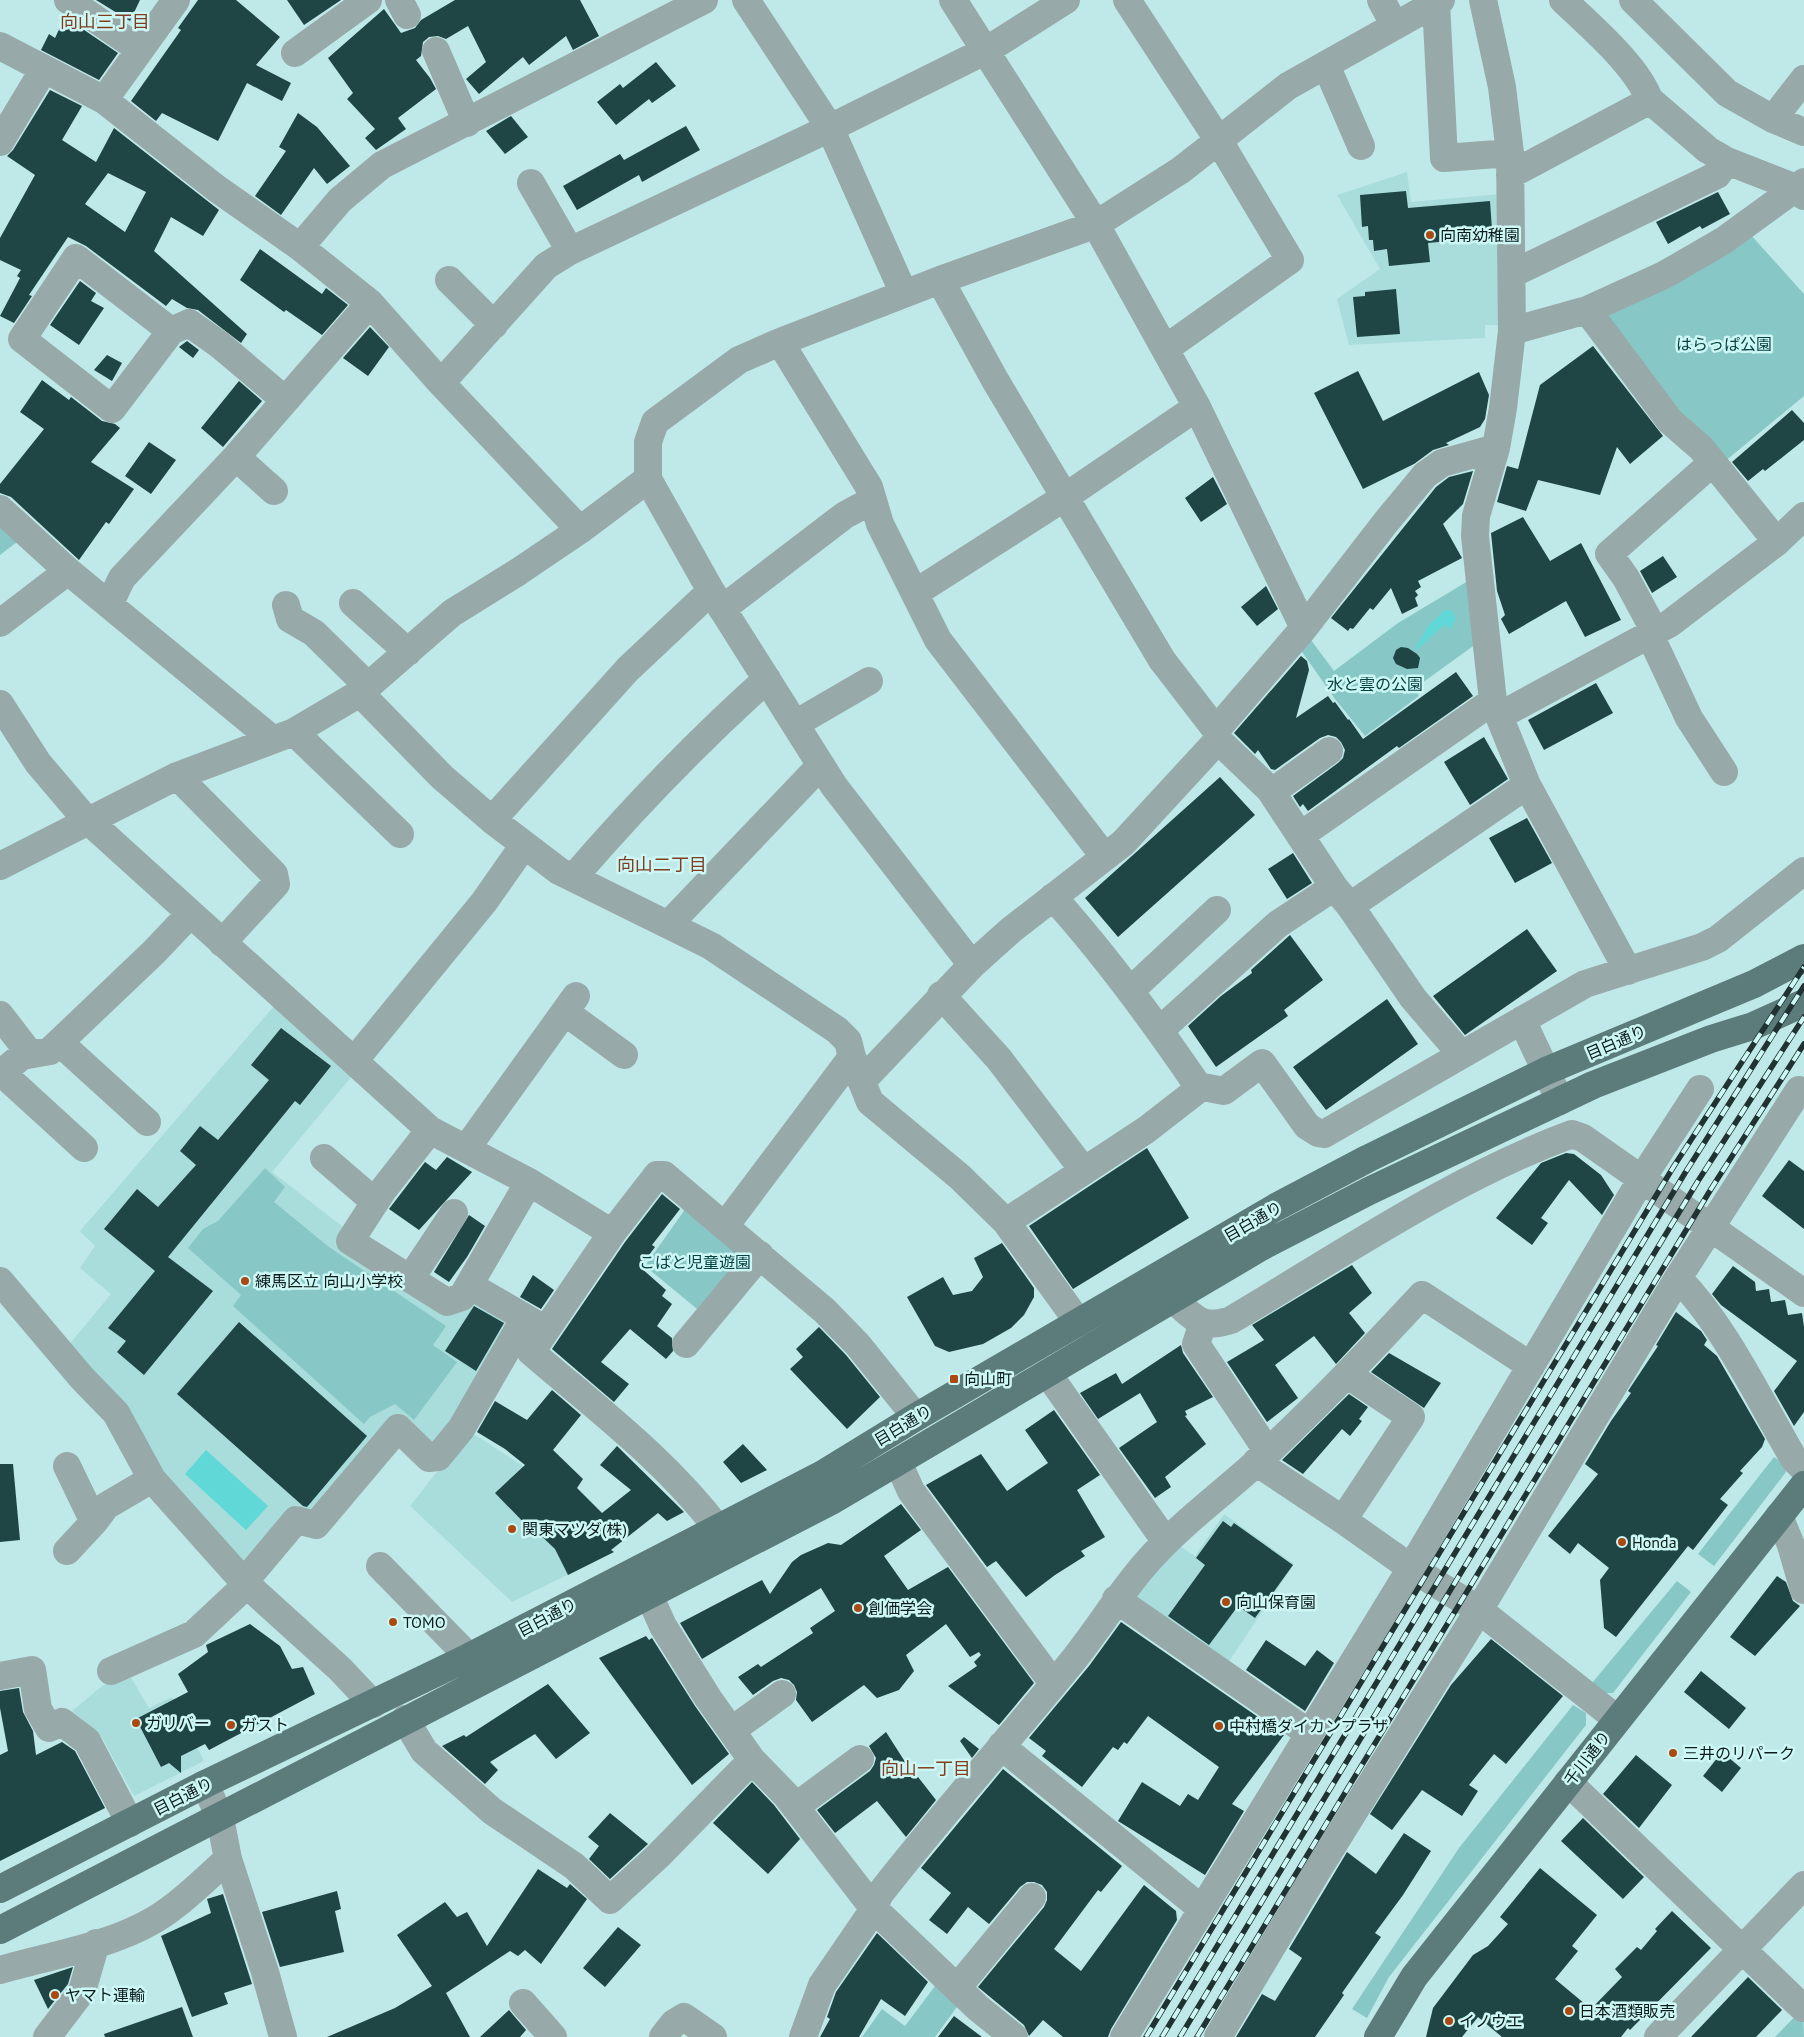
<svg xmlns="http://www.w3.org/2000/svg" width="1804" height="2037" viewBox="0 0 1804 2037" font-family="'PT Sans','Noto Sans JP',sans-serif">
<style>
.built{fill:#a9dddb}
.green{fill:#87c7c6}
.water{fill:#5fd8d7}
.building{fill:#1f4545;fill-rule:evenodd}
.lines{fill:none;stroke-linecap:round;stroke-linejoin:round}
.minor{stroke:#98a9a9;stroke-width:28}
.major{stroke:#5b7c7b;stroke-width:28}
.rail-casing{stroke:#203232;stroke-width:5.5}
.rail{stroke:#ccf7f5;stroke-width:4;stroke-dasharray:11;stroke-linecap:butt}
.poi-dot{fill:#ac4912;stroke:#ccf7f5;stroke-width:2}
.labels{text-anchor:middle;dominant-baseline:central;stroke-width:5;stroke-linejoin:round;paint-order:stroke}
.poi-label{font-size:16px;fill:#0c1c1c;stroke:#ccf7f5;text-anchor:start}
.park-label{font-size:16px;fill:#084242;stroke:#ccf7f5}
.street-label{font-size:16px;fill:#0c1c1c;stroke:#ccf7f5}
.neighbourhood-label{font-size:18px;fill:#803e20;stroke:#ccf7f5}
</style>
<rect width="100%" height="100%" fill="#bfe9e8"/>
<path class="built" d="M1407 172 1411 202 1500 194 1501 325H1485V338L1349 345 1337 299 1380 269 1337 195Z
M275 1005 353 1075 272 1172 347 1230 335 1244 450 1316 470 1302 507 1319 510 1331 437 1446 396 1417 317 1511 305 1512 296 1505 250 1562H241L158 1470 68 1346 111 1294 80 1268 95 1246 80 1231Z
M469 1431 523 1466 614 1552 512 1602 410 1506Z
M1224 1514 1294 1564 1226 1666 1135 1605 1133 1592 1177 1544 1195 1556Z
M129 1674 149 1708 172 1697 204 1761 134 1796 101 1736 72 1711 112 1678Z"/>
<path class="green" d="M1750 234 1804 294V396L1724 462 1684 422 1607 320 1609 309Z
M0 521 21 539 0 555Z
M1468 581 1476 644 1415 688 1419 696 1365 736 1335 699 1298 646 1308 636 1334 671 1398 623Z
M265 1168 285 1187 274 1202 329 1247 446 1326 433 1345 457 1362 414 1420 395 1404 370 1417 364 1424 233 1306 241 1295 188 1248 203 1229 218 1221Z
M686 1208 743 1255 702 1313 645 1266Z
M1774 1457 1783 1463 1786 1472 1714 1566 1698 1554Z
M1677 1581 1691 1592 1613 1693H1603L1592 1683Z
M1573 1705 1586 1713V1725L1389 1977 1367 2018 1352 2009 1459 1848Z
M935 1986 959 2004 935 2037H862L882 2009 905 2026Z
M1803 2008 1804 2037H1775Z"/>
<path class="water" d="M1445 610H1451L1456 619 1449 630 1446 625 1442 627 1415 651 1414 650 1429 625Z
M206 1450 268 1506 246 1530 185 1474Z"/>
<path class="building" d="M96 0H140L130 21Z
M198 0H236L280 37 256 65 291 83 282 101 247 83 218 141 162 113 156 121 131 101 181 30 178 28Z
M287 0H341L304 25Z
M455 0H580L599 36 573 50 566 36 529 65 523 57 479 94 466 79 486 62 468 26 446 39 438 36 429 37 423 42 421 56 416 60 430 78 436 89 398 118 406 129 376 150 365 138 375 129 347 99 353 93 328 58 384 9 401 33 415 28 421 20Z
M65 17 118 53 99 80 41 50 49 34 55 38Z
M656 62 676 86 652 103 649 99 616 125 597 102 620 84 623 88Z
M50 90 82 106 62 140 96 162 114 128 219 210 203 236 171 217 154 251 247 334 241 343 198 310 187 308 172 299 166 306 86 246 68 237 29 295 32 296 14 323 0 316 20 278 17 276 21 270 0 260V238L35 175 7 156 13 150ZM108 173 146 192 125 232 85 204Z
M298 113 317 127 350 166 327 184 314 168 281 215 255 196 286 151 279 147Z
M511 116 528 137 505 154 486 131Z
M686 126 700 150 642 182 639 175 577 210 563 186 620 154 624 160Z
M1406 191 1408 208 1490 201 1492 230 1481 231 1482 238 1428 243 1430 262 1389 266 1387 249 1374 251 1373 240H1369L1368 226 1362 227 1360 195Z
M1718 192 1730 214 1702 229 1700 226 1668 244 1656 222Z
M260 249 322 294 326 288 348 305 322 335 286 310 284 312 240 280Z
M80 281 96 293 91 301 104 308 79 345 50 325Z
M1396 289 1400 334 1357 337 1353 297 1365 296V292Z
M370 327 389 347 368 376 343 358Z
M187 341 199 350 193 358 179 347Z
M1593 346 1663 436 1630 464 1617 447 1600 495 1538 480 1526 511 1497 502 1507 466 1518 469 1540 385Z
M107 355 122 363 112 381 94 370Z
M1358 371 1383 421 1479 372 1489 395 1485 419 1480 427 1446 443 1449 445 1433 450 1414 464 1363 489 1314 393Z
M42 380 69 400 71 397 102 421 115 424 120 428 91 462 134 489 109 524 106 522 79 560 11 497 0 493V484L44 429 20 412Z
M239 381 262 401 223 447 201 428Z
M1792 410 1804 423V440L1765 471 1763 469 1748 481 1732 462Z
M149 442 176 460 151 494 125 476Z
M1473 471 1463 504 1443 524 1462 558 1418 581 1421 587 1415 591 1418 595 1415 598 1418 606 1402 614 1391 588 1373 610 1370 608 1353 629 1350 628 1348 631 1331 618 1436 487 1449 477Z
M1213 477 1227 504 1201 522 1185 498Z
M1523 517 1550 561 1581 543 1621 620 1585 637 1566 601 1509 634 1501 619 1505 615 1497 591 1491 533Z
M1663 556 1677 577 1652 593 1640 571Z
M1266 586 1278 609 1257 626 1241 607Z
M1401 647 1408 648 1417 654 1420 658 1418 668 1407 669 1396 664 1393 658 1396 650Z
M1301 656 1307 661 1309 670 1296 718 1328 696 1333 703 1335 702 1348 720 1349 719 1363 739 1456 672 1473 696 1399 748 1397 746 1308 811 1303 804 1300 807 1293 796 1338 763 1343 758 1345 750 1341 742 1336 737 1328 735 1320 738 1275 770 1271 769 1258 750 1255 754 1234 733Z
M1596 683 1613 713 1544 750 1528 720Z
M1484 737 1508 779 1470 805 1444 762Z
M1220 777 1255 815 1118 937 1085 898Z
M1527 818 1552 863 1515 883 1489 838Z
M1293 853 1312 883 1287 899 1268 869Z
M1527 929 1557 971 1465 1035 1433 996Z
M1290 935 1323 980 1284 1010 1288 1016 1216 1067 1188 1026 1221 996 1252 973 1251 970Z
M1387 999 1418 1044 1326 1110 1293 1067Z
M281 1028 331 1066 300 1105 295 1101 168 1257 213 1291 144 1375 117 1352 126 1341 108 1328 155 1271 104 1229 137 1189 158 1207 196 1165 180 1151 200 1126 218 1140 269 1080 251 1065Z
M1147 1148 1189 1218 1073 1289 1029 1226Z
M1566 1153 1574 1154 1601 1175 1614 1195 1602 1215 1569 1180 1541 1218 1548 1223 1532 1245 1496 1218 1541 1163Z
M447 1157 472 1172 419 1230 389 1209 425 1162 436 1170Z
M1789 1160 1804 1171V1229L1762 1196Z
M662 1194 680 1209 652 1245 655 1247 640 1267 666 1290 662 1296 672 1304 657 1326 672 1338 673 1351 666 1359 630 1329 601 1362 629 1384 614 1402 552 1349 625 1242Z
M469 1215 485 1226 467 1257 449 1282 434 1272Z
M1002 1243 1034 1288V1297L1024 1315 1011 1328 983 1344 949 1352 935 1346 907 1297 943 1277 953 1295 972 1291 983 1277 974 1258Z
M1352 1265 1372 1293 1349 1313 1365 1333 1336 1364 1314 1336 1275 1365 1298 1398 1267 1422 1227 1362 1264 1340 1252 1325Z
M1733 1266 1755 1282 1756 1291 1769 1289 1771 1302 1785 1300 1788 1315 1802 1313 1804 1327V1412L1794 1426 1774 1391 1797 1361 1721 1305 1712 1294Z
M533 1275 554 1290 541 1309 520 1297Z
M474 1306 504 1323 476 1371 445 1351Z
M1676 1312 1701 1331 1707 1340 1704 1345 1717 1356 1765 1439 1762 1447 1740 1471 1743 1473 1720 1499 1728 1505 1693 1550 1688 1546 1616 1637 1604 1628 1600 1580 1609 1568 1578 1543 1570 1554 1548 1536 1598 1474 1585 1464 1611 1421 1631 1393 1628 1391 1658 1346 1656 1345Z
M239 1322 367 1436 307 1507 303 1506 177 1394Z
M819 1327 846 1355 880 1397 847 1429 790 1369 803 1357 796 1349Z
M1181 1345 1183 1353 1213 1397 1185 1411 1187 1415 1185 1416 1206 1444 1165 1477 1171 1487 1155 1498 1119 1448 1157 1422 1140 1393 1098 1419 1080 1393 1116 1373 1122 1384Z
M1389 1353 1441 1383 1424 1408 1371 1372Z
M552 1390 581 1415 553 1450 583 1479 577 1488 602 1513 631 1490 600 1465 617 1446 684 1512 667 1521 658 1513 611 1550 614 1552 568 1575 555 1549 535 1530 532 1531 495 1493 525 1465 505 1449 477 1432 495 1401 527 1420Z
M1349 1394 1368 1407 1359 1419 1362 1421 1350 1436 1342 1429 1303 1474 1282 1460Z
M1054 1410 1100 1475 1077 1490 1105 1537 1081 1551 1085 1556 1055 1575 1026 1597 996 1561 987 1567 926 1485 981 1454 1007 1491 1048 1463 1025 1430Z
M743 1444 767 1470 741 1483 723 1462Z
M0 1464H13L20 1540 0 1542Z
M901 1504 921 1530 884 1556 908 1590 948 1567 1034 1683 999 1725 948 1686 977 1666 974 1662 981 1655 979 1652 970 1657 946 1624 906 1655 914 1671 899 1690 877 1698 864 1685 812 1722 796 1700 797 1692 794 1685 789 1680 781 1678 773 1681 753 1695 738 1677 758 1664 761 1667 813 1633 810 1628 835 1611 821 1588 702 1659 680 1623 762 1580 770 1594 792 1562 801 1555 828 1543 841 1545Z
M1223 1521 1231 1527 1234 1523 1293 1565 1255 1618 1238 1606 1209 1645 1168 1616 1205 1565 1196 1558Z
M1777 1576 1786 1582 1793 1601 1800 1606 1755 1656 1730 1637Z
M1121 1622 1284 1735 1232 1804 1244 1811 1205 1875 1118 1821 1142 1782 1180 1806 1188 1794 1198 1800 1219 1767 1148 1716 1127 1744 1124 1742 1118 1750 1113 1747 1082 1787 1042 1756 1046 1751 1029 1738 1089 1666Z
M250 1624 280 1646 292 1669 303 1667 315 1694 209 1750 205 1744 181 1756V1773L169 1763 161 1767 136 1719 188 1692 178 1674 208 1652 206 1645Z
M646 1636 649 1640 652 1638 695 1706 729 1754 692 1785 599 1658Z
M1491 1639 1563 1696 1506 1764 1494 1754 1469 1785 1478 1791 1462 1816 1422 1790 1392 1830 1370 1814 1451 1685Z
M1266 1640 1305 1666 1317 1650 1334 1663 1305 1711 1246 1670Z
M1701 1671 1746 1708 1729 1729 1684 1692Z
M548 1684 590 1733 556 1759 535 1734 490 1762 498 1770 485 1784 442 1746 464 1735 466 1737Z
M19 1688 23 1712 33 1731 36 1755 62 1742 75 1751 105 1808 0 1861V1755L8 1751 0 1708V1691Z
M886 1732 916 1779 918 1777 936 1800 906 1837 877 1801 835 1833 817 1810 870 1771 874 1765 876 1758 869 1746Z
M964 1737 979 1749 972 1758 960 1741Z
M1722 1752 1741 1768 1722 1792 1703 1776Z
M1636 1755 1672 1785 1639 1828 1603 1794Z
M1003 1769 1122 1866 1101 1892 1098 1890 1054 1949 1081 1971 1144 1885 1176 1911 1177 1920 1111 2029 1108 2037H1063L1043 2020 1029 2036 1024 2025 978 1987 1044 1907 1047 1900V1892L1042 1885 1034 1882H1027L1020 1887 989 1924 968 1907 947 1934 929 1920 951 1893 921 1868Z
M752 1782 774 1805 800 1839 768 1874 713 1823Z
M610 1813 648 1844 610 1879 589 1859 599 1846 588 1837Z
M1583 1818 1644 1877 1623 1899 1561 1841Z
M1404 1833 1431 1851 1403 1895 1375 1933 1381 1937 1342 1993 1344 1995 1315 2037H1236L1262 1994 1275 2001 1302 1958 1289 1949 1347 1852 1376 1874Z
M1540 1868 1597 1915 1572 1946 1578 1951 1555 1979 1591 2009 1622 1977 1615 1969 1637 1947 1641 1950 1657 1931 1655 1929 1672 1911 1711 1948 1630 2030 1628 2028 1621 2037H1502L1478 2017 1462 2037H1426L1433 2008 1473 1955 1488 1946 1508 1924 1500 1917Z
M538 1869 567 1888 570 1884 587 1899 541 1964 525 1950 518 1956 510 1951 446 1993 470 2037H327L395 2008 432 1986 397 1935 445 1902 457 1917 467 1912 487 1946Z
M337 1891 341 1909 335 1911 344 1952 280 1967 262 1912Z
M223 1894 252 1984 224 1993 228 2004 192 2017 161 1936 211 1913 207 1899Z
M618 1927 641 1945 605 1987 583 1968Z
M877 1933 928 1982 905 2016 881 1999 859 2037H820L830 2019 827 2017 836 1992Z
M73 1967 68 1984 48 2009 34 1980Z
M1748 1977 1782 2010 1756 2037H1691Z
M182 2007 193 2037H105L104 2034Z
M509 2010 526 2030 520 2037H480Z
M954 2016 982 2037H938Z"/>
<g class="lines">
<path class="minor" d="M68 0 139 49
M399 0 407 15
M746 0 830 128 904 294
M953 0 1095 223 1197 407 1304 628
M1127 0 1219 141 1290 260 1165 349
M1381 0 1395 26
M1483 0 1502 87 1510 153 1512 331 1503 408 1496 448 1476 516 1475 536 1493 701 1527 785 1628 971
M1563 0C1590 26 1639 67 1650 102
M1633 0 1727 93 1773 119 1804 132
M1436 3 1444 158 1510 153
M0 46 104 100 216 188 300 247 370 303 441 383 580 530
M436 51 467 123
M295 53 368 0
M1326 65 1361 146
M104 100 176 0
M1773 119 1804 79
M0 142 44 69
M1510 175 1645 103 1652 102 1708 150 1727 161 1796 188 1804 196
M531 183 570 251
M300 247 340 200 382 165 704 0
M1512 274 1717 175 1727 161
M449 280 494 325
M940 280 995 380 1162 660 1216 730 1218 740 1270 790 1334 887 1350 906 1413 998 1461 1054
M1587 310 1670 421 1701 448 1777 542
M171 331 76 258 22 339 112 409 171 331 189 323 220 345 285 400
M1512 331 1587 310 1664 275 1723 241 1804 182
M780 342 869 487 880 524 938 640 1104 856
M441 383 546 266 570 251 830 128 987 50 1066 0
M236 457 274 491
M0 509 68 571 272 739
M915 593 1065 497 1197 407
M353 603 408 652
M109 605 122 578 236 457 370 303
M286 605 290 619 314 633 368 686
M722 609 845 515 873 500
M0 623 68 571
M1655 632 1626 578 1609 554 1712 463
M1650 635 1689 718 1724 772
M360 693 442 777 492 820 559 871 711 946 837 1030 848 1041 852 1057 870 1102 960 1177 1006 1222 1079 1323
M0 704 38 763 83 816 430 1130 529 1182 612 1233
M1499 716 1669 624 1777 542 1804 516
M795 724 869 681
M1216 730 1304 628 1386 522 1425 475 1442 463 1496 448
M294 732 400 834
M177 776 274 874 276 884 222 943
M1272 792 1329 751
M492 820 628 669 711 591
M1301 835 1493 701
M0 866 177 776 294 732 360 693 452 613 518 572 580 530 648 479
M573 878C634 807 698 741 767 679
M1053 897C1107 957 1153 1020 1198 1086L1224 1091 1262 1063 1307 1126 1318 1133 1324 1134 1585 984 1702 947 1718 939 1804 871
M1350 906 1527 785
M669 924 821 765
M972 965 834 786 711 591 648 479V442L655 422 739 360 780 342 940 280 1083 229 1109 216 1181 170 1288 86 1441 0
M1130 991 1217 910
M941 995 999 1059 1084 1171
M565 1012 624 1055
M0 1015 30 1054
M1522 1020 1560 1101
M1160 1030 1278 924 1334 887
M60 1043 147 1122
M354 1061 484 902 524 845
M2 1073 84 1148
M0 1074 22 1056 50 1051 154 952 190 914
M862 1081 972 965 1011 930 1123 843 1218 740
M430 1130 383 1190 350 1241 447 1302 462 1297 529 1182
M466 1149 576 996
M324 1158 375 1202
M1006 1222 1146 1130 1195 1092 1198 1086
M725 1226 852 1057
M1678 1278C1725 1326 1760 1401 1794 1459L1804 1469
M410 1279 454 1213
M0 1281 82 1378 116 1413 152 1479 244 1582 340 1669 373 1704
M469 1285 541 1327
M1173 1300C1196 1318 1200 1330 1231 1320 1341 1255 1453 1178 1572 1134L1583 1138 1804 1293
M1203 1323 1196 1344 1268 1452
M686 1344 760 1255
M1048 1374 1166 1542
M898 1462 911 1491 1053 1683
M1256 1462 1343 1520 1411 1568 1479 1610 1617 1719
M67 1466 94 1522 67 1551
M1779 1516 1791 1545 1804 1590
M1343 1520 1411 1417 1348 1375
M94 1522 106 1506 152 1479
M718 1529C666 1460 596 1408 531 1352L612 1233 657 1175H664L825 1311 858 1345 916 1417
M380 1566 469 1657
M649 1595 663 1626 708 1698 752 1760 786 1795 874 1909 978 2008 1014 2037
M1116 1599 1310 1734
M111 1671 194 1634 239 1592 244 1582 296 1520 316 1525 398 1428 429 1458 438 1457 461 1429 525 1318
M0 1676 32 1670 38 1709 49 1728 62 1722 87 1741 130 1823
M405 1719 424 1751 492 1811 574 1866 610 1900 658 1856 752 1760
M732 1730 782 1694
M1001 1746 1202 1909
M1568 1782 1803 2008
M205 1784 220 1818 228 1859 265 1972 283 2037
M795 1807 860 1759
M0 1970C49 1956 110 1946 154 1920 181 1904 204 1880 228 1859
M957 1988 1032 1897
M523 2003 553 2037
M47 2037 82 1991 96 1943
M663 2037 674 2023 684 2017 713 2037
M803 2037 822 1985 874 1909 879 1895C939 1818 1004 1745 1066 1669 1095 1635 1117 1596 1147 1562 1183 1521 1228 1490 1268 1452 1321 1402 1372 1349 1422 1295L1531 1366
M1124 2037 1411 1568 1641 1180 1700 1089
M1218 2037 1317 1871 1479 1610 1678 1278 1799 1090 1804 1094
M1658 2037 1804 1885"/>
<path class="major" d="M0 1889 205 1784 469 1657 823 1474 916 1417 1276 1207 1367 1159 1546 1071 1754 984 1804 958
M0 1930 833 1500 1261 1247 1369 1191 1593 1085 1711 1039 1753 1026 1804 1003
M1378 2037 1414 1977 1804 1485"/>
<defs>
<path id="rail" d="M1146 2037 1674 1166 1804 967
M1162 2037 1685 1173 1804 986
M1180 2037 1698 1181 1804 1017
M1197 2037 1711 1189 1804 1044"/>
</defs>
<use href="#rail" class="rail-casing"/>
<use href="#rail" class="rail"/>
</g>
<g class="poi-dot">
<circle cx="1430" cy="235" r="5"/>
<circle cx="245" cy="1281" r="5"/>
<rect x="949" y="1374" width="10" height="10" rx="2.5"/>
<circle cx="512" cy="1529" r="5"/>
<circle cx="1622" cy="1542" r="5"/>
<circle cx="1226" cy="1602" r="5"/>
<circle cx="858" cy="1608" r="5"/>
<circle cx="393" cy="1622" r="5"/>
<circle cx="136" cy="1723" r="5"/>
<circle cx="231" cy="1725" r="5"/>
<circle cx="1219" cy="1726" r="5"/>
<circle cx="1673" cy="1753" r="5"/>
<circle cx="55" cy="1995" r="5"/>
<circle cx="1569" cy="2011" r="5"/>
<circle cx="1449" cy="2021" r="5"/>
</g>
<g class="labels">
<g class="poi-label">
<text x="1440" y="235">向南幼稚園</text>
<text x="255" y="1281">練馬区立 向山小学校</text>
<text x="964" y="1379">向山町</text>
<text x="522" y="1529">関東マツダ(株)</text>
<text x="1632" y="1542">Honda</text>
<text x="1236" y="1602">向山保育園</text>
<text x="868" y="1608">創価学会</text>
<text x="403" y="1622">TOMO</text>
<text x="146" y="1723">ガリバー</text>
<text x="241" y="1725">ガスト</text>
<text x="1229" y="1726">中村橋ダイカンプラザ</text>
<text x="1683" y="1753">三井のリパーク</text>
<text x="65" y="1995">ヤマト運輸</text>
<text x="1579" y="2011">日本酒類販売</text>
<text x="1459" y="2021">イノウエ</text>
</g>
<g class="park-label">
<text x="1724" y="344">はらっぱ公園</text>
<text x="1375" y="684">水と雲の公園</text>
<text x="695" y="1262">こばと児童遊園</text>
</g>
<g class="street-label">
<text transform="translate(1616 1042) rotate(-23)">目白通り</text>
<text transform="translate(1253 1221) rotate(-30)">目白通り</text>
<text transform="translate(903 1425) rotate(-31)">目白通り</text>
<text transform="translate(547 1617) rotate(-28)">目白通り</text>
<text transform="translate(1587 1758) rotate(-52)">千川通り</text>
<text transform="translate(183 1796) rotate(-27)">目白通り</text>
</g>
<g class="neighbourhood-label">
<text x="105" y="21">向山三丁目</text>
<text x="662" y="864">向山二丁目</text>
<text x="926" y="1768">向山一丁目</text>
</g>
</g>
</svg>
